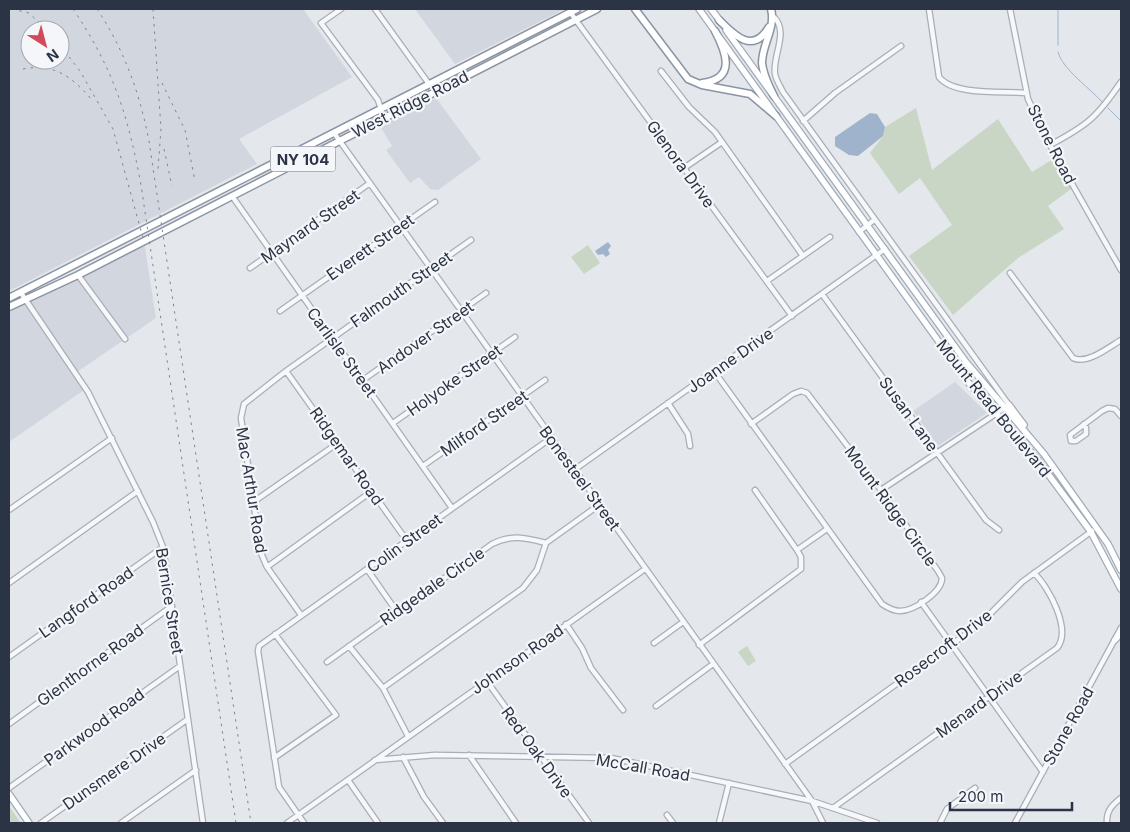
<svg xmlns="http://www.w3.org/2000/svg" width="1130" height="832" viewBox="0 0 1130 832" font-family="Inter,sans-serif">
<style>
.built{fill:#d2d6de;fill-rule:evenodd}
.green{fill:#c9d6c5}
.water{fill:#9fb4cc}
.lines{fill:none;stroke-linecap:round;stroke-linejoin:round}
.stream{stroke:#9fb4cc;stroke-width:1}
.minor-casing{stroke:#a9aeb7;stroke-width:7}
.major-casing{stroke:#a3abb8;stroke-width:8}
.highway-casing{stroke:#8b94a3;stroke-width:9}
.minor{stroke:#f7f8fa;stroke-width:4.5}
.major{stroke:#fff;stroke-width:5.5}
.highway{stroke:#fff;stroke-width:6}
.rail{stroke:#7d8696;stroke-width:1;stroke-dasharray:2.5 5;stroke-linecap:butt}
.labels{text-anchor:middle;dominant-baseline:central;stroke-width:4.5;stroke-linejoin:round;paint-order:stroke}
.shield{fill:#f4f6f9;stroke:#676e7b;stroke-width:1}
.shield-label{font-size:15px;font-weight:bold;fill:#2b3445}
.street-label{font-size:16px;fill:#2b3445;stroke:#f4f6f9}
</style>
<rect width="100%" height="100%" fill="#e4e7ec"/>
<path class="built" d="M9 9H303L352 77 239 139 257 164 9 291ZM30 30H60V60H30Z
M415 9H565L455 64Z
M436 98 481 159 438 190 430 189 419 177 410 183 386 150 392 146 380 126Z
M144 241 156 318 74 374 84 390 9 442V307Z
M955 382 987 413 938 446 913 411Z"/>
<path class="green" d="M916 108 932 170 998 119 1032 172 1053 159 1071 189 1048 206 1064 229 1018 258 953 315 909 256 952 225 920 178 899 194 870 153 883 136 885 127Z
M588 245 600 263 584 274 571 257Z
M747 646 756 661 748 666 738 652Z
M9 806 21 823H9Z"/>
<path class="water" d="M870 113 877 114 885 127 883 136 858 156 849 155 835 146V137Z
M608 242 611 246 608 250 610 254 606 257 603 254 598 255 595 251Z"/>
<g class="lines">
<path class="stream" d="M1058 45V9
M1058 52C1062 69 1091 89 1103 103
M1108 108 1121 121"/>
<defs>
<path id="minor" d="M341 9 321 23 378 100 381 109
M375 9 429 84
M929 9 939 77C954 96 1003 91 1026 93
M1010 9 1028 99 1050 145 1121 270
M570 12 792 316
M773 16C790 31 772 56 775 74 776 80 780 86 783 92L1009 405 881 490
M661 71 689 107 715 132 803 256
M803 121 835 93 901 46
M334 133 812 801 823 823
M1050 145C1088 125 1097 117 1121 82
M684 168 722 142
M232 196 452 508
M859 232 874 220
M250 268 370 183
M1010 273 1073 358C1087 365 1109 347 1121 340
M78 275 125 339
M767 281 830 237
M21 293 88 392 153 522 163 547 203 823
M822 294 986 520 999 530
M280 311 435 202
M286 371 407 541
M714 371 882 604C888 608 893 611 900 611 914 611 942 592 942 578L938 571 881 490 807 393 801 391 793 394 751 424
M363 380 486 293
M668 403 688 434 690 446
M393 423 515 337
M1084 424 1086 428V434L1076 441H1071L1070 435 1102 411 1108 408 1115 409 1121 416
M423 466 545 380
M574 470 885 249
M252 503 338 443
M9 510 112 438
M797 550 827 529
M267 567 372 491
M367 569 397 612
M9 583 138 491
M921 602 1043 772
M301 615 267 567 261 553 241 418 244 404 286 371 471 240
M566 624 582 648 591 668 623 710
M654 643 683 622
M699 645 801 569V557L797 550 755 490
M349 646 383 688 408 736
M9 657 163 547
M327 662 492 544C511 534 526 538 546 543L599 505
M486 680 589 823
M383 688 523 588 537 570 546 543
M656 706 713 664
M9 724 172 606
M469 755 516 823
M403 757 424 797 443 823
M274 758 336 715 275 634
M375 760 435 755 611 758 812 801 877 823
M785 764 980 624 1022 582 1092 531
M348 780 378 823
M9 788 180 666
M833 808 1057 648C1072 630 1049 587 1034 573
M667 815 673 823
M41 823 188 719
M121 823 196 770
M287 823 645 569
M304 823 279 787 258 651 259 646 551 438
M719 823 729 783
M940 823 947 809 975 788
M1015 823 1121 628
M1107 823C1106 811 1112 805 1121 798"/>
<path id="major" d="M699 9 968 382 1037 459 1091 532 1121 589
M711 9 721 22
M726 30 966 362 1044 454 1108 544 1121 570
M1009 405 1024 425
M1115 640 1121 633
M9 794 29 823"/>
<path id="highway" d="M635 9 688 79 702 85 750 94 776 116
M771 9C776 28 762 44 762 63 763 75 769 86 774 96
M719 20C734 35 753 55 769 27
M702 83C737 79 726 52 715 31
M9 298 577 9
M9 307 78 275 597 9"/>
</defs>
<use href="#minor" class="minor-casing"/>
<use href="#major" class="major-casing"/>
<use href="#highway" class="highway-casing"/>
<use href="#minor" class="minor"/>
<use href="#major" class="major"/>
<use href="#highway" class="highway"/>
<path class="rail" d="M12 9 29 13 47 30
M73 9C113 68 128 115 141 185L236 823
M97 9C124 49 140 94 149 141L251 823
M153 9 161 129 158 169
M60 45 80 71 113 129 143 238
M23 69C55 63 72 77 92 100
M162 83 185 130 195 181
M164 149 172 186"/>
</g>
<g class="labels">
<rect class="shield" x="270.5" y="146.5" width="65" height="25" rx="4"/>
<g class="shield-label">
<text x="303" y="159">NY 104</text>
</g>
<g class="street-label">
<text transform="translate(410 104) rotate(-27)">West Ridge Road</text>
<text transform="translate(1052 144) rotate(63)">Stone Road</text>
<text transform="translate(681 164) rotate(54)">Glenora Drive</text>
<text transform="translate(310 226) rotate(-35)">Maynard Street</text>
<text transform="translate(370 247) rotate(-35)">Everett Street</text>
<text transform="translate(401 289) rotate(-35)">Falmouth Street</text>
<text transform="translate(425 337) rotate(-35)">Andover Street</text>
<text transform="translate(342 352) rotate(54)">Carlisle Street</text>
<text transform="translate(730 360) rotate(-35)">Joanne Drive</text>
<text transform="translate(454 380) rotate(-35)">Holyoke Street</text>
<text transform="translate(994 408) rotate(51)">Mount Read Boulevard</text>
<text transform="translate(909 414) rotate(54)">Susan Lane</text>
<text transform="translate(484 423) rotate(-35)">Milford Street</text>
<text transform="translate(347 456) rotate(55)">Ridgemar Road</text>
<text transform="translate(580 478) rotate(54)">Bonesteel Street</text>
<text transform="translate(252 490) rotate(81)">Mac Arthur Road</text>
<text transform="translate(891 506) rotate(54)">Mount Ridge Circle</text>
<text transform="translate(404 543) rotate(-36)">Colin Street</text>
<text transform="translate(432 586) rotate(-35)">Ridgedale Circle</text>
<text transform="translate(170 601) rotate(81)">Bernice Street</text>
<text transform="translate(86 602) rotate(-35)">Langford Road</text>
<text transform="translate(943 648) rotate(-37)">Rosecroft Drive</text>
<text transform="translate(517 659) rotate(-35)">Johnson Road</text>
<text transform="translate(90 665) rotate(-36)">Glenthorne Road</text>
<text transform="translate(979 704) rotate(-36)">Menard Drive</text>
<text transform="translate(1068 726) rotate(-61)">Stone Road</text>
<text transform="translate(94 727) rotate(-36)">Parkwood Road</text>
<text transform="translate(537 752) rotate(54)">Red Oak Drive</text>
<text transform="translate(643 767) rotate(10)">McCall Road</text>
<text transform="translate(114 771) rotate(-35)">Dunsmere Drive</text>
</g>
</g>
<rect width="1130" height="832" fill="none" stroke="#2b3445" stroke-width="20"/>
<g transform="translate(45 45) rotate(144)"><circle r="24" fill="#f4f6f9" stroke="#a4a8b1"/>
<path d="M0-4L9 19L0 12L-9 19Z" fill="#d1495b"/>
<text y="-8" font-size="14" font-weight="bold" text-anchor="middle" fill="#2b3445">N</text>
</g>
<path d="M950 802v8h122v-8" fill="none" stroke="#2b3445" stroke-width="2.5"/>
<text x="958" y="802" font-size="15" fill="#2b3445" stroke="#f4f6f9" stroke-width="4" paint-order="stroke">200 m</text>
</svg>
